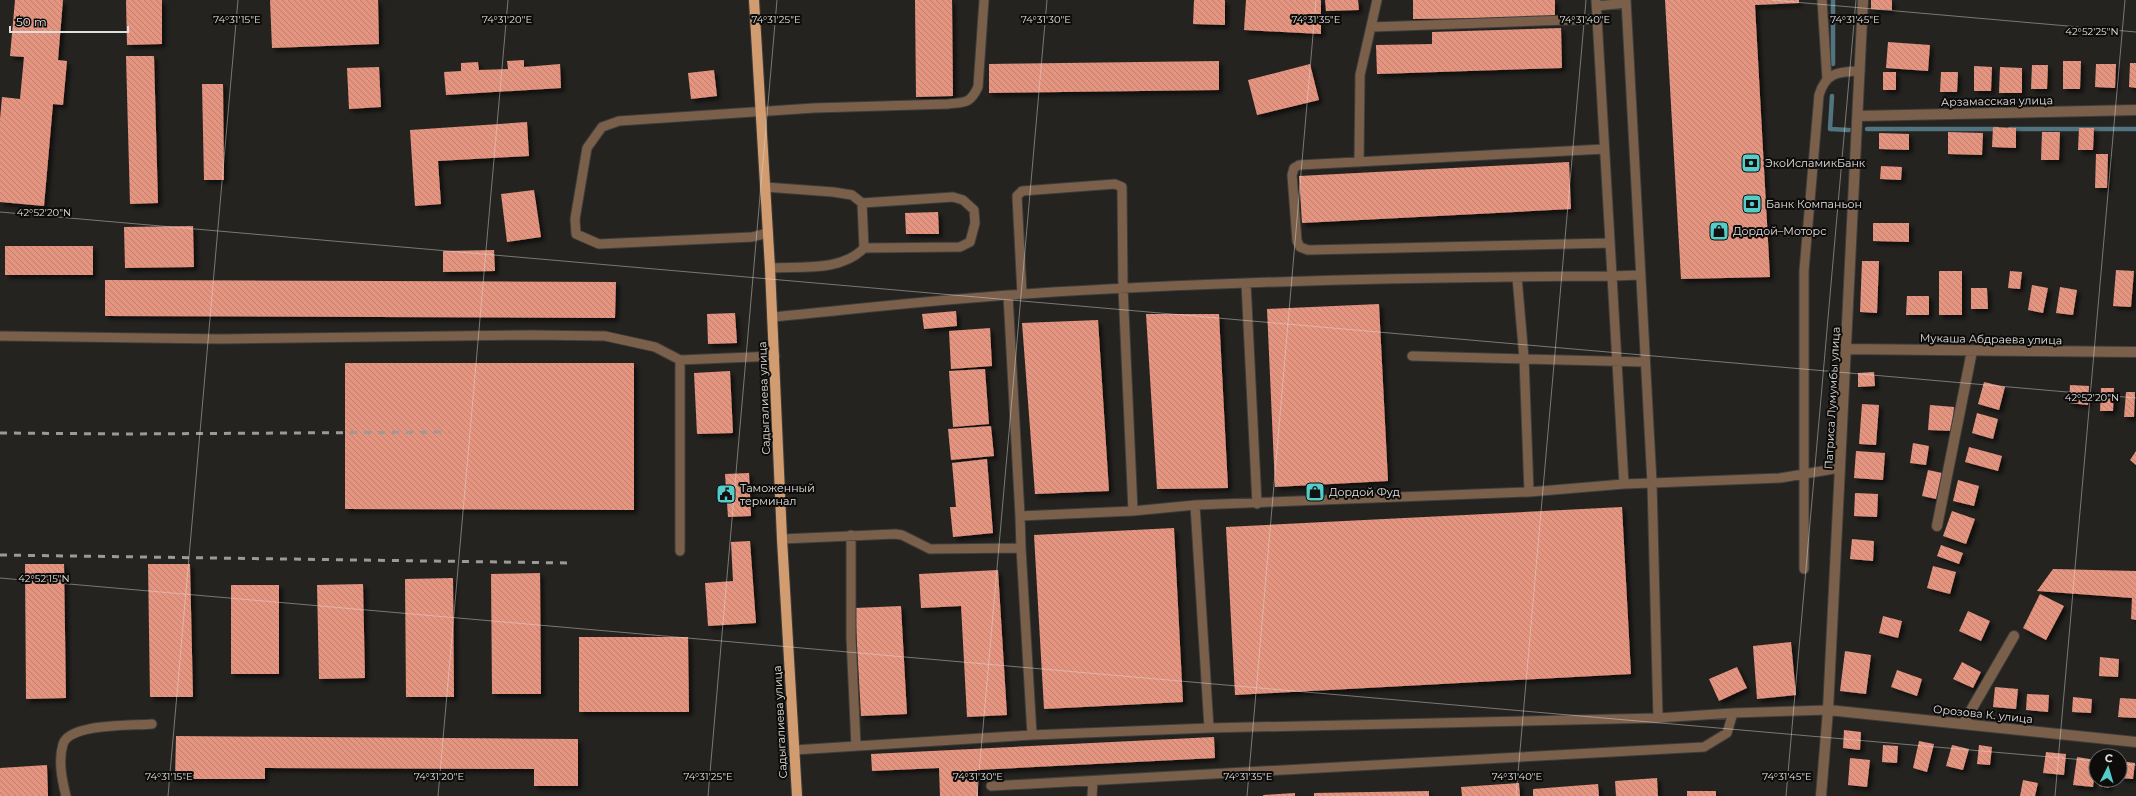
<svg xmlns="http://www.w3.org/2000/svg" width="2136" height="796" viewBox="0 0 2136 796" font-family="Montserrat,sans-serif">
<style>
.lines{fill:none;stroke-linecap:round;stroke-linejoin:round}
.stream{stroke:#507480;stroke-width:4.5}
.building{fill:url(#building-back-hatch);filter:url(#shadow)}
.service-casing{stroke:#3e3d3b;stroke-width:11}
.minor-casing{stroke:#3e3d3b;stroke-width:12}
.primary-casing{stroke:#3e3d3b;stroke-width:12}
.service{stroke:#7a604b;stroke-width:9}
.minor{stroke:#7a604b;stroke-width:10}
.primary{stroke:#d29c71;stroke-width:10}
.rail{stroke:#9b9a98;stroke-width:3;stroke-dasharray:7 7;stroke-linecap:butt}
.ticks{fill:none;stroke:#e0e0de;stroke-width:1;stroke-opacity:0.45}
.labels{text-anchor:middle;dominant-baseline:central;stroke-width:4;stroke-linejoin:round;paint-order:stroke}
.street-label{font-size:11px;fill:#e0e0de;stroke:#0d0c0b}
.poi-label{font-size:11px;fill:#e0e0de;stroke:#0d0c0b;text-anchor:start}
.ticks-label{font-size:10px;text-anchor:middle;fill:#e0e0de;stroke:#0d0c0b;stroke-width:4;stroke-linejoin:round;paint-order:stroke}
</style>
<defs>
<pattern id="building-back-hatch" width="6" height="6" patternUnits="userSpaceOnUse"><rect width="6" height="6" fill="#e59480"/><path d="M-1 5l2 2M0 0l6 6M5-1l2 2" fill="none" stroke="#bc8071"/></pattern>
<filter id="shadow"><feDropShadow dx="3.5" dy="3.5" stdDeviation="2" flood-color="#0009"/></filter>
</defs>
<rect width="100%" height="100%" fill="#242320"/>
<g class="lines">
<path class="stream" d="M1833 0V64
M1832 96 1830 129 1849 130
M1867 129H1998
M2010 129H2136"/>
</g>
<path class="building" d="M15 0H63L58 60 67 61 63 105 53 104 44 206 0 202V119L2 97 20 99 24 57 10 56Z
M126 0H162V44L127 45Z
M270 0H378L379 44 272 48Z
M915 0H952L953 96 916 97Z
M1194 0H1225V25L1193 24Z
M1246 0H1321V34L1244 30Z
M1325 0H1358L1359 10 1326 11Z
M1413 0H1555V17L1413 19Z
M1665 0H1799V3L1755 5 1770 277 1681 279Z
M1871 0H1892V10L1871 9Z
M1561 28 1562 68 1377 74 1376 45 1432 44V32Z
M1888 42 1930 45 1928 71 1886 68Z
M126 56H154L158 203 130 204Z
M524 60V67L560 64 561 88 446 95 444 72 461 71V63L478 62 479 70 508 69 507 61Z
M1219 61V90L989 93V64Z
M2063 61H2081L2080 89H2063Z
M2130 63H2136V88L2129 87Z
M1310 64 1319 100 1257 115 1248 80Z
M2096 64H2116L2115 88 2095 87Z
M2032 65H2048L2047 89H2031Z
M1974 66 1992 67 1991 91H1974Z
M379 67 381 107 349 109 347 68Z
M2000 67 2022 68V93H1999Z
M714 70 717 96 691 99 688 73Z
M1883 72H1896V90H1883Z
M1941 72H1958L1957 92H1940Z
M202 84H223L224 180H204Z
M527 122 529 156 438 161 441 204 415 206 410 130Z
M1993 127 2016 128V148L1992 147Z
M2079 128H2094L2093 150H2078Z
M1948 132 1983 133 1982 155 1948 154Z
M2042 132H2060L2059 160H2041Z
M1879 133 1909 134V150L1879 149Z
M2096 154H2108L2107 188H2095Z
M1569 162 1571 209 1302 223 1299 176Z
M1881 166 1902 167 1901 180 1880 179Z
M534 190 541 237 507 242 501 194Z
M938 212 939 234H906L905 213Z
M1873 223H1909V242L1873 241Z
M193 226 194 267 125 268 124 227Z
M5 246H93V275H5Z
M494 250 495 271 443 272V251Z
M1862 261H1879L1877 313 1860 312Z
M2116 270 2134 271 2131 307 2113 306Z
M1939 271H1962V315H1939Z
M2010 271 2022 272 2020 289 2008 288Z
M105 280 616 282 615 318 105 316Z
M2032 285 2048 288 2043 313 2028 310Z
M2060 287 2077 290 2073 315 2056 313Z
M1971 288H1987L1988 309H1971Z
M1907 296H1929V315H1906Z
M1379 304 1388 481 1275 487 1267 309Z
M956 311 957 326 924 329 922 314Z
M735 313 737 343 708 344 707 314Z
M1146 314H1219L1228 488 1157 489Z
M1098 320 1109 491 1035 494 1022 323Z
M990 328 992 366 951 369 949 331Z
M345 363H634V510L345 509Z
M985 369 989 424 953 427 949 371Z
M730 371 733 433 697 434 694 373Z
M1874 372 1875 386 1858 387V373Z
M1984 382 2005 387 1999 410 1978 404Z
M2070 385 2089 386 2088 405 2069 403Z
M2101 388H2114L2113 411H2100Z
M2126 392H2135L2134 417H2124Z
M1862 404 1879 405 1876 445 1859 444Z
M1930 405 1954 407 1952 431 1928 430Z
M1977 413 1998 419 1993 439 1972 433Z
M991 426 994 456 951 460 948 429Z
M1913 443 1929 446 1926 465 1910 463Z
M1969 447 2002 456 1998 471 1965 462Z
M1856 451 1885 453 1883 480 1854 478Z
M2136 451V465L2130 460Z
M987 459 993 533 953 537 950 507H956L952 463Z
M1928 470 1942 473 1936 499 1922 496Z
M749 473 751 516 728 517 725 474Z
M1958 480 1979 486 1974 506 1953 501Z
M1855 493 1878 494 1877 517 1854 516Z
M1622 507 1631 674 1235 695 1226 527Z
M1952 511 1975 519 1966 544 1943 536Z
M1174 528 1183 702 1044 709 1034 535Z
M1852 539 1874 541 1873 561 1850 559Z
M750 541 756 623 708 626 705 583 733 581 731 542Z
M1941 545 1963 553 1959 564 1937 556Z
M25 564H64L66 698 26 699Z
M148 564H190L193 697H150Z
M1933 566 1956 572 1950 594 1927 588Z
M2053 569 2136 571V620L2131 619 2132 598 2037 591Z
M998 570 1007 715 967 717 961 606 921 608 919 574Z
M540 573 541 694H492L491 574Z
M453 578 454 697H406L405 579Z
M363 584 365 678 319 679 317 585Z
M231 585H279V674H231Z
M2040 594 2064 606 2046 640 2023 628Z
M901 606 907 714 861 716 855 608Z
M1968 611 1990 621 1981 641 1959 631Z
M1883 616 1902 621 1898 638 1879 633Z
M579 637H688L689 712H579Z
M1791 642 1796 695 1757 699 1753 646Z
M1845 651 1871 655 1866 694 1840 691Z
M2100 657 2119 659 2118 677 2099 676Z
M1962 662 1981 672 1973 688 1953 679Z
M1737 667 1747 688 1719 701 1709 679Z
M1897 670 1922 679 1917 696 1891 687Z
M1995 687 2018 689 2016 709 1993 707Z
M2027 694 2049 695 2048 712 2026 710Z
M2073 697 2092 699 2091 713 2072 712Z
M2120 698 2136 699V718L2118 717Z
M1844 730 1861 732 1860 750 1843 748Z
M176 736 578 739V786H534V769L265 768V779H175Z
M1214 737 1215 758 977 770 978 796H940L939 768 872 771 871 754Z
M1919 741 1934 744 1927 772 1913 768Z
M1883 745 1898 746 1897 763 1882 762Z
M1952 745 1969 749 1963 770 1946 766Z
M1979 745 1992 747 1990 765 1977 764Z
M2046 752 2066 754 2064 775 2043 773Z
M2077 757 2096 760 2093 787 2073 785Z
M1850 758 1870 760 1867 787 1848 785Z
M2120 761 2135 763 2133 779 2120 778Z
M47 765 48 796H0V768Z
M1657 778 1658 796H1616L1615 781Z
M2023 780 2038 783 2035 796H2020Z
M2100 780H2109V788L2099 786Z
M1519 783 1520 796H1462L1461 787Z
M1598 784 1599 796H1533V789Z
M1429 791V796H1314V793Z
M1687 791H1716V796H1687Z
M1295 793V796H1263V795Z"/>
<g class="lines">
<defs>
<path id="service" d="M1822 0 1827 79
M1597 6 1626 3
M1372 27 1598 19
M1604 149 1299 165 1294 168 1292 175 1297 241 1300 247 1308 250 1610 243
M1359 162 1360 75 1377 0
M765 187 833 192 852 195 862 203 864 248C841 272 801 266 770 268
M862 203 953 197 963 200 974 210 975 223 970 242 960 247 864 248
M768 233 752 237 599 244 576 234 575 219 587 148 602 127 619 121 814 108 948 104C965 102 970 104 978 87L984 0
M1517 277 1524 358 1529 492
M1246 283 1257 504
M1022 294 1017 196 1022 191 1115 184 1122 187 1123 288 1133 511
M1008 295 1020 516 1133 511 1195 505 1529 492 1624 484 1612 276 1641 275
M772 317C856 309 940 299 1025 294 1220 281 1416 277 1612 276L1596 0
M0 336 221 339 532 335 605 336 655 347 680 360 775 356
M1412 356 1645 362
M680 360V551
M1624 484 1652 483 1626 0
M1195 505 1209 728
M851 535V637L856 746
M782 539 895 534 902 535 930 549 1021 548 1020 516
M1021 548 1032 735
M1804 569V271L1819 95C1826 72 1838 72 1860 71
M1658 718 1733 713
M794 750 1032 735 1209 728 1658 718 1652 483 1780 478 1840 468
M991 786 1704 747 1727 733 1733 713 1828 710
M66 796C62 780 58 761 63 744 70 723 132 726 152 724
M1092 796 1093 781"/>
<path id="minor" d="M1858 116 2136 110
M1846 349 2136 352
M1937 526 1972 351
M1828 710 2136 742
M1963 724 2014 636
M1821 796 1828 710 1863 0"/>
<path id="primary" d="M754 0 770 268 782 539 797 796"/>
</defs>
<use href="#service" class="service-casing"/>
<use href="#minor" class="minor-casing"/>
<use href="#primary" class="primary-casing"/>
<use href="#service" class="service"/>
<use href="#minor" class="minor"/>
<use href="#primary" class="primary"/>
<path class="rail" d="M0 433 125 434 449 432
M0 555 571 563"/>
</g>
<path class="ticks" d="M1771 0 2136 32M0 212 2136 398M0 578 2096 761M2120 764 2136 765M168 796 238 0M438 796 508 0M708 796 777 0M977 796 1047 0M1247 796 1316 0M1516 796 1586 0M1786 796 1856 0M2055 796 2125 0"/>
<defs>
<symbol id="bank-square" viewBox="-11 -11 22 22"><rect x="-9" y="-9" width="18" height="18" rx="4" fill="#53cdc9" stroke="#0d0c0b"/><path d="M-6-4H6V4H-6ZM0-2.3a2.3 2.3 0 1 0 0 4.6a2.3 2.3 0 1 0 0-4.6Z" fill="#111"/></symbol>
<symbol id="shop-square" viewBox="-11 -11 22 22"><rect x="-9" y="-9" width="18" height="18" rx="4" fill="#53cdc9" stroke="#0d0c0b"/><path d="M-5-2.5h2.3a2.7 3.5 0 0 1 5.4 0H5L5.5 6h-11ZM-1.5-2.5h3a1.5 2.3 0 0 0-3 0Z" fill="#111"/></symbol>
<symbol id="civic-square" viewBox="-11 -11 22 22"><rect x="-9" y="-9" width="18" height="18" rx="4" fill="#53cdc9" stroke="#0d0c0b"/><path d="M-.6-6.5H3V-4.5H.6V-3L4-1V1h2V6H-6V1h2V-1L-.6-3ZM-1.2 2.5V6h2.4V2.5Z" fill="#111"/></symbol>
</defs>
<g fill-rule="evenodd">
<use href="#bank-square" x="1740" y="152" width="22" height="22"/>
<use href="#bank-square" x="1741" y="193" width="22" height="22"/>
<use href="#shop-square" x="1708" y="220" width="22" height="22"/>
<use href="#shop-square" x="1304" y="481" width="22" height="22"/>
<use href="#civic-square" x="715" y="483" width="22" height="22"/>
</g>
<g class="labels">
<g class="street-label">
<text transform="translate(1997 101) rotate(-1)">Арзамасская улица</text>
<text transform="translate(1991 339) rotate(1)">Мукаша Абдраева улица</text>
<text transform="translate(764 398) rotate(-92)">Садыгалиева улица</text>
<text transform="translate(1832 398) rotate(-87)">Патриса Лумумбы улица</text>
<text transform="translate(1983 714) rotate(6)">Орозова К. улица</text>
<text transform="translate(780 722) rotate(-93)">Садыгалиева улица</text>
</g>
<g class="poi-label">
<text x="1765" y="163">ЭкоИсламикБанк</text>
<text x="1766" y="204">Банк Компаньон</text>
<text x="1733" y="231">Дордой–Моторс</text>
<text x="740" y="488">Таможенный<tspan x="740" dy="13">терминал</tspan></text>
<text x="1329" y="492">Дордой Фуд</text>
</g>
</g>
<g class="ticks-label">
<text x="237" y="23">74°31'15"E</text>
<text x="507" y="23">74°31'20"E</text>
<text x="776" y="23">74°31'25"E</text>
<text x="1046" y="23">74°31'30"E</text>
<text x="1316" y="23">74°31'35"E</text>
<text x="1585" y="23">74°31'40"E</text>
<text x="1855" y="23">74°31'45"E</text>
<text x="2092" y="35">42°52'25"N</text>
<text x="44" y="216">42°52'20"N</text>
<text x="2092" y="401">42°52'20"N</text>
<text x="44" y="582">42°52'15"N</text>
<text x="169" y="780">74°31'15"E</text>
<text x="439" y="780">74°31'20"E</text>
<text x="708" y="780">74°31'25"E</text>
<text x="978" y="780">74°31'30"E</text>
<text x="1248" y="780">74°31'35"E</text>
<text x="1517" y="780">74°31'40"E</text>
<text x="1787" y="780">74°31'45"E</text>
</g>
<g transform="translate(2108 768) rotate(5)"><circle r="19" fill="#0d0c0b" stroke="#61615f"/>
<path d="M0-3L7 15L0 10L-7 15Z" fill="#53cdc9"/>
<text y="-6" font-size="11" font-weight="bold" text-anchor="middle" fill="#e0e0de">С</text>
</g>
<path d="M10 26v6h118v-6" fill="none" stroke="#e0e0de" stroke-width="2"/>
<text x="16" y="26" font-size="12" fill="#e0e0de" stroke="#0d0c0b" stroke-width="3" paint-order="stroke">50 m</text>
</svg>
